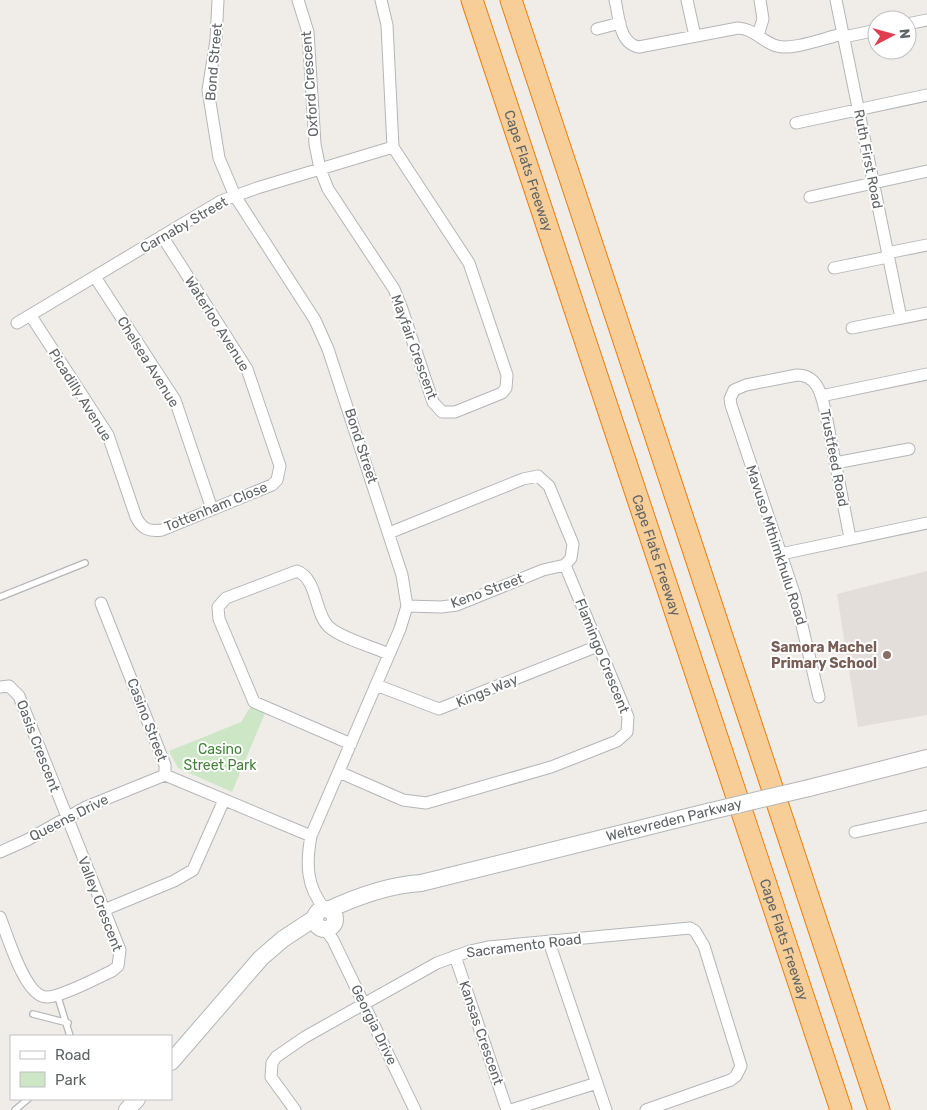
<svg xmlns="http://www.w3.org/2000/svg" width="927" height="1110" viewBox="0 0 927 1110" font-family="Rubik,sans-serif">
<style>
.education{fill:#e3ded9}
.green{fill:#cce6c6}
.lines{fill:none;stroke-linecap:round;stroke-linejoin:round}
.lane-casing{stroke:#b3b6b9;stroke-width:8}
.street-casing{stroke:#b3b6b9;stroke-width:13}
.secondary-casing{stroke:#b2b6b9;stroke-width:18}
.highway-casing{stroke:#eb7e0d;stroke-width:23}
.lane{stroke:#fff;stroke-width:5.5}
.street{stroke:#fff;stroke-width:11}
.secondary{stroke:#fff;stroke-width:16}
.highway{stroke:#f7ce98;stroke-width:21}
.secondary-bridge-casing{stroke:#b2b6b9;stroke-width:18;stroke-linecap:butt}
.secondary-bridge{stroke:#fff;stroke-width:16}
.education-dot{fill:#8d6e63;stroke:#fff;stroke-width:2}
.labels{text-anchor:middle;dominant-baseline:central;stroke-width:4;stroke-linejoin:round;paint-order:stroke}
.street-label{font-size:14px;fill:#5f6467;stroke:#fff}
.education-label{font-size:14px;font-weight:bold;fill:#785e54;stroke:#fff;text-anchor:end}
.park-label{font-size:14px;fill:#43833a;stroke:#fff}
</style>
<rect width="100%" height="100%" fill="#f0ede8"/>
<path class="education" d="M927 571V715L858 727 837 594Z"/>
<path class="green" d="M253 707 265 713 232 792 178 768 169 751 241 722 249 709Z"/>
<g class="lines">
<defs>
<path id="lane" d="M0 597 85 563
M57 994 70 1036
M33 1014 68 1023
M15 1110 28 1099"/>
<path id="street" d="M218 0 216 40 208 90 219 158 235 196 315 320 328 349 402 575 407 606 400 629 311 836C306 863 306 887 325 909
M298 0 308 32 315 144 320 169 328 189 394 289 402 309 433 402 442 412H455L502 393 506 388 507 375 469 263 393 147
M381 0 387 25 393 147
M615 0C619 16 619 44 639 47L738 28C755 29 762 42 777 46 792 51 827 37 843 34
M687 0 695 36
M836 0 901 318
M907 24 927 20
M597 29 620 23
M758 35 763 19 760 0
M844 37 877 30
M796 123 927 95
M810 197 927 171
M887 253 927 245
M834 268 888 257
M95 277 175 400 212 509
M31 316 108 435 136 517C142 529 149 532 162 530L272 485 277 480 280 466 247 369 162 236
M17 323 221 201 257 188 393 147
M852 328 927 313
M821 396 927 374
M835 463 909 449
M781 554 927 523
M101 603 165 765V775
M407 606 441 607 457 605 543 570 565 565
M376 685 439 709 598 646
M0 687 9 686 19 696 120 950 118 966 112 971C97 978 61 997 47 997 25 998 7 934 0 917
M819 697 795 596 731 405 730 399 734 390 746 385 797 375C817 375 821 393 825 410L850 538
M351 744 254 702 219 619 218 607 226 598 297 571C318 579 314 613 329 627 341 638 373 647 389 654
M339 772 403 800 426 803 551 767 617 741 627 732 628 717 565 565 571 558 573 544 549 486 538 476 523 479 389 533
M165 775 311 836
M855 832 927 816
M0 852 27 840 86 807 165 775
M104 910 174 881 193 870 224 800
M325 929 333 940 415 1110
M549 942 606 1110
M455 956 507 1110
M295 1110 271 1077 272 1063 276 1057 305 1037 437 963 470 951 488 947 690 928 695 931 704 946 741 1066 736 1076 731 1080 646 1110
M511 1110 597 1083"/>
<path id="secondary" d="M809 788 927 758
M315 919a10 10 0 1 1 20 0a10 10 0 1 1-20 0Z
M328 910C358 896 388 885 421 883L707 812
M171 1062 261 958 283 939 315 918
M127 1110 137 1099"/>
<g id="highway">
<path id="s1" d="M472 0 841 1110"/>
<path d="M511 0 879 1110"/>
</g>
</defs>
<use href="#lane" class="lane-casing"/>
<use href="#street" class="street-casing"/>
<use href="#secondary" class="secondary-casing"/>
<use href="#highway" class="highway-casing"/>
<use href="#lane" class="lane"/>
<use href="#street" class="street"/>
<use href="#secondary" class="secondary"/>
<use href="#highway" class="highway"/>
<defs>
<path id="secondary-bridge" d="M707 812 809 788"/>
</defs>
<use href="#secondary-bridge" class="secondary-bridge-casing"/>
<use href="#secondary-bridge" class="secondary-bridge"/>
</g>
<circle class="education-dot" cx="887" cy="655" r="5"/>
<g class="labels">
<g class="street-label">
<text transform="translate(214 62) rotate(-85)">Bond Street</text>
<text transform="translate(310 84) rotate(-94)">Oxford Crescent</text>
<text transform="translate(868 159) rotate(79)">Ruth First Road</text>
<text stroke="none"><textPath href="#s1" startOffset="180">Cape Flats Freeway</textPath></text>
<text transform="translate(184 225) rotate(-30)">Carnaby Street</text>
<text transform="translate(217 324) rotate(58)">Waterloo Avenue</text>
<text transform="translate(414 347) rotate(70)">Mayfair Crescent</text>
<text transform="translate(148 362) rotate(58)">Chelsea Avenue</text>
<text transform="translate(80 395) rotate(58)">Picadilly Avenue</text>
<text transform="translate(361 446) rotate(72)">Bond Street</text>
<text transform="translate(834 458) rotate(79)">Trustfeed Road</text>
<text transform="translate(216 507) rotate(-22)">Tottenham Close</text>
<text transform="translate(776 545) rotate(72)">Mavuso Mthimkhulu Road</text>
<text stroke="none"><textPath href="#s1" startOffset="585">Cape Flats Freeway</textPath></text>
<text transform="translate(487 591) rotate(-20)">Keno Street</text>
<text transform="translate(602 656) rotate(68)">Flamingo Crescent</text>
<text transform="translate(487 691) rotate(-22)">Kings Way</text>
<text transform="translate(147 720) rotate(69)">Casino Street</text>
<text transform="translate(38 746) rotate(69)">Oasis Crescent</text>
<text transform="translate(69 818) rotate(-27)">Queens Drive</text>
<text transform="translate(674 820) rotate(-14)">Weltevreden Parkway</text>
<text transform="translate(100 904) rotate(69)">Valley Crescent</text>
<text stroke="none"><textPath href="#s1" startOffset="990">Cape Flats Freeway</textPath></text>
<text transform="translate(524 946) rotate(-7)">Sacramento Road</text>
<text transform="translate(374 1025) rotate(64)">Georgia Drive</text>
<text transform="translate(481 1033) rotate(71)">Kansas Crescent</text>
</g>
<g class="education-label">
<text x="877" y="647">Samora Machel<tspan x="877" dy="16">Primary School</tspan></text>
</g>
<g class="park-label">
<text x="220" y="749">Casino<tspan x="220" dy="16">Street Park</tspan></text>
</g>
</g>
<rect x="10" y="1035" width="162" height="65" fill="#ffffff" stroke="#bfc1c2"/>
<rect x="20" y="1051" width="25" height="8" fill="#ffffff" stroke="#bfc1c2"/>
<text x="55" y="1060" font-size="15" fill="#5f6467">Road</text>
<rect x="20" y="1072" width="25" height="15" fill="#cce6c6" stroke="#bfc1c2"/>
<text x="55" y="1085" font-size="15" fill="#5f6467">Park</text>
<g transform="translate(892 35) rotate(84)"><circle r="24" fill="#ffffff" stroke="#bfc1c2"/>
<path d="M0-4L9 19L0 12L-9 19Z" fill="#e03e4e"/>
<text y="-8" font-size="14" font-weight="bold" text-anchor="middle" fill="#5f6467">N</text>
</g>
</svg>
